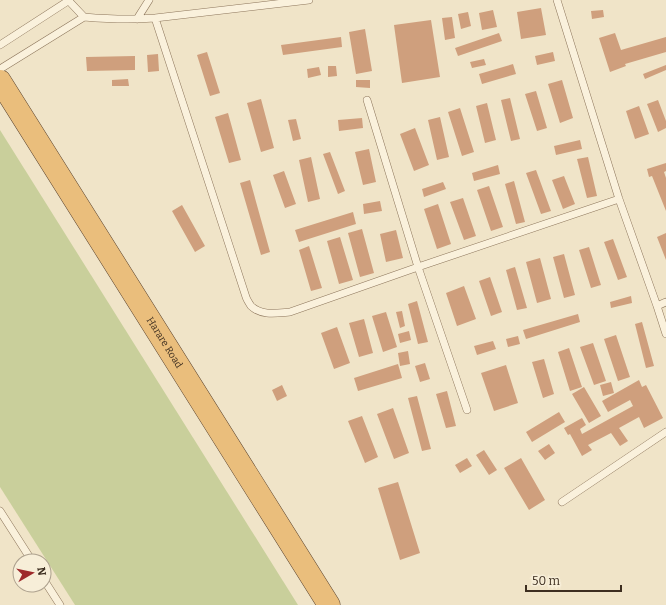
<svg xmlns="http://www.w3.org/2000/svg" width="666" height="605" viewBox="0 0 666 605" font-family="Bitter,serif">
<style>
.green{fill:#c9cf9b}
.building{fill:#cf9f7d}
.lines{fill:none;stroke-linecap:round;stroke-linejoin:round}
.service-casing{stroke:#8d765c;stroke-width:8}
.trunk-casing{stroke:#5b4430;stroke-width:23}
.service{stroke:#faf1dc;stroke-width:7}
.trunk{stroke:#eabe7c;stroke-width:22}
.labels{text-anchor:middle;dominant-baseline:central;stroke-width:3;stroke-linejoin:round;paint-order:stroke}
.street-label{font-size:10px;fill:#3d2e20;stroke:#f7eed8}
</style>
<rect width="100%" height="100%" fill="#f0e4c8"/>
<path class="green" d="M0 130 298 605H75L0 487Z"/>
<path class="building" d="M541 8 546 35 521 39 517 12Z
M493 10 497 27 482 30 479 13Z
M603 10 604 17 592 19 591 11Z
M468 12 471 26 461 29 458 14Z
M452 17 455 38 445 40 442 18Z
M431 20 440 77 402 83 394 25Z
M365 29 372 71 356 74 349 32Z
M499 33 502 41 458 56 455 48Z
M615 33 621 50 666 37V52L625 64 626 66 610 72 599 38Z
M341 37 342 47 283 55 281 45Z
M207 52 220 93 210 96 197 55Z
M553 52 555 61 537 65 535 56Z
M158 54 159 71 148 72 147 55Z
M135 56V70L87 71 86 57Z
M484 59 486 65 472 68 470 62Z
M513 64 516 74 482 84 479 74Z
M666 65V70L645 79 643 74Z
M328 66H336L337 76 328 77Z
M319 67 321 75 308 78 307 69Z
M128 79 129 86H112V80Z
M356 80H370V88L356 87Z
M562 80 573 118 560 123 548 84Z
M536 91 547 128 537 131 525 94Z
M510 98 520 139 511 141 501 100Z
M261 99 274 148 261 152 247 103Z
M658 100 666 121V128L658 132 647 104Z
M487 103 496 140 485 143 476 106Z
M639 106 649 134 635 139 626 111Z
M460 108 474 152 462 156 448 112Z
M228 113 241 160 229 163 215 117Z
M440 117 449 157 437 160 428 120Z
M362 118 363 128 339 131 338 120Z
M296 119 301 139 293 141 288 120Z
M415 128 429 165 414 171 400 134Z
M580 140 582 149 556 155 554 146Z
M369 149 376 182 363 185 355 152Z
M330 152 345 191 338 194 323 154Z
M311 157 320 199 308 202 299 160Z
M588 157 597 196 587 198 577 159Z
M666 163V171L664 172 666 178V211L652 176 649 177 647 169Z
M498 165 500 174 474 181 472 173Z
M536 170 551 211 541 214 526 173Z
M284 171 296 204 285 208 273 175Z
M564 176 575 204 563 209 552 180Z
M250 180 270 252 261 255 240 183Z
M514 181 525 222 516 224 505 184Z
M443 182 446 189 424 197 422 189Z
M489 186 503 227 491 231 477 190Z
M463 198 476 236 464 240 450 202Z
M380 201 382 211 364 214 363 204Z
M438 204 451 244 437 249 424 209Z
M182 205 205 246 195 252 172 211Z
M353 212 356 224 299 242 295 230Z
M362 229 374 273 360 277 348 233Z
M396 230 403 258 386 262 380 234Z
M666 233V260L657 237Z
M340 237 353 280 339 284 327 241Z
M613 239 627 277 618 280 604 242Z
M309 246 322 288 311 291 299 250Z
M589 247 601 285 591 288 579 250Z
M564 254 575 295 564 298 553 257Z
M540 258 551 299 537 303 526 262Z
M515 267 527 308 517 310 506 270Z
M490 277 502 312 491 316 479 281Z
M464 286 476 319 457 326 446 293Z
M631 296 632 303 611 308 610 302Z
M417 301 428 342 418 344 408 304Z
M402 311 405 326 400 328 396 312Z
M386 312 397 347 383 352 372 316Z
M578 314 580 322 526 339 523 330Z
M364 319 373 353 359 357 349 323Z
M642 322 654 366 646 368 635 324Z
M337 327 350 363 334 369 321 333Z
M409 331 411 340 400 343 398 334Z
M616 335 630 377 618 381 604 339Z
M518 336 520 344 508 347 506 339Z
M493 341 496 349 477 355 474 346Z
M593 343 606 381 594 385 580 347Z
M569 348 582 387 570 391 558 352Z
M408 351 410 364 400 366 398 353Z
M544 359 554 394 543 398 532 362Z
M425 363 430 379 420 382 415 366Z
M398 364 402 378 358 391 354 378Z
M506 365 518 403 494 411 481 373Z
M639 380 642 387 646 385 663 418 644 428 639 417 619 428 628 441 620 446 611 433 588 445 592 450 582 456 570 434 568 435 564 428 582 418 586 425 580 429 582 434 633 406 630 400 608 412 602 401Z
M611 382 614 393 603 396 600 385Z
M282 385 287 396 277 401 272 390Z
M584 387 601 416 589 423 572 394Z
M447 391 456 426 446 428 436 394Z
M417 396 431 449 422 451 408 398Z
M393 408 409 453 394 459 377 414Z
M559 412 565 422 532 442 526 432Z
M362 416 378 457 365 463 348 421Z
M549 444 555 453 545 460 538 451Z
M484 450 497 470 489 475 476 455Z
M467 458 472 466 460 473 455 465Z
M521 458 545 500 529 510 504 468Z
M398 482 420 553 400 560 378 488Z"/>
<g class="lines">
<defs>
<path id="service" d="M68 0 84 17C107 19 131 20 155 18L309 0
M557 0 619 199 657 306 666 334
M155 18 246 297C247 300 249 303 251 306 261 316 277 313 290 312L418 267 619 199
M137 19 149 0
M0 45 68 1
M0 69 84 17
M367 100 418 267 467 410
M657 306 666 302
M562 502 666 432
M0 511 32 561
M44 580 60 605"/>
<g id="trunk">
<path id="s1" d="M0 81 329 605"/>
</g>
</defs>
<use href="#service" class="service-casing"/>
<use href="#trunk" class="trunk-casing"/>
<use href="#service" class="service"/>
<use href="#trunk" class="trunk"/>
</g>
<g class="labels">
<g class="street-label">
<text stroke="none"><textPath href="#s1" startOffset="309">Harare Road</textPath></text>
</g>
</g>
<g transform="translate(32 573) rotate(81)"><circle r="19" fill="#f7eed8" stroke="#ada18e"/>
<path d="M0-3L7 15L0 10L-7 15Z" fill="#9e2a2b"/>
<text y="-6" font-size="11" font-weight="bold" text-anchor="middle" fill="#3d2e20">N</text>
</g>
<path d="M526 585v6h95v-6" fill="none" stroke="#3d2e20" stroke-width="2"/>
<text x="532" y="585" font-size="12" fill="#3d2e20" stroke="#f7eed8" stroke-width="3" paint-order="stroke">50 m</text>
</svg>
